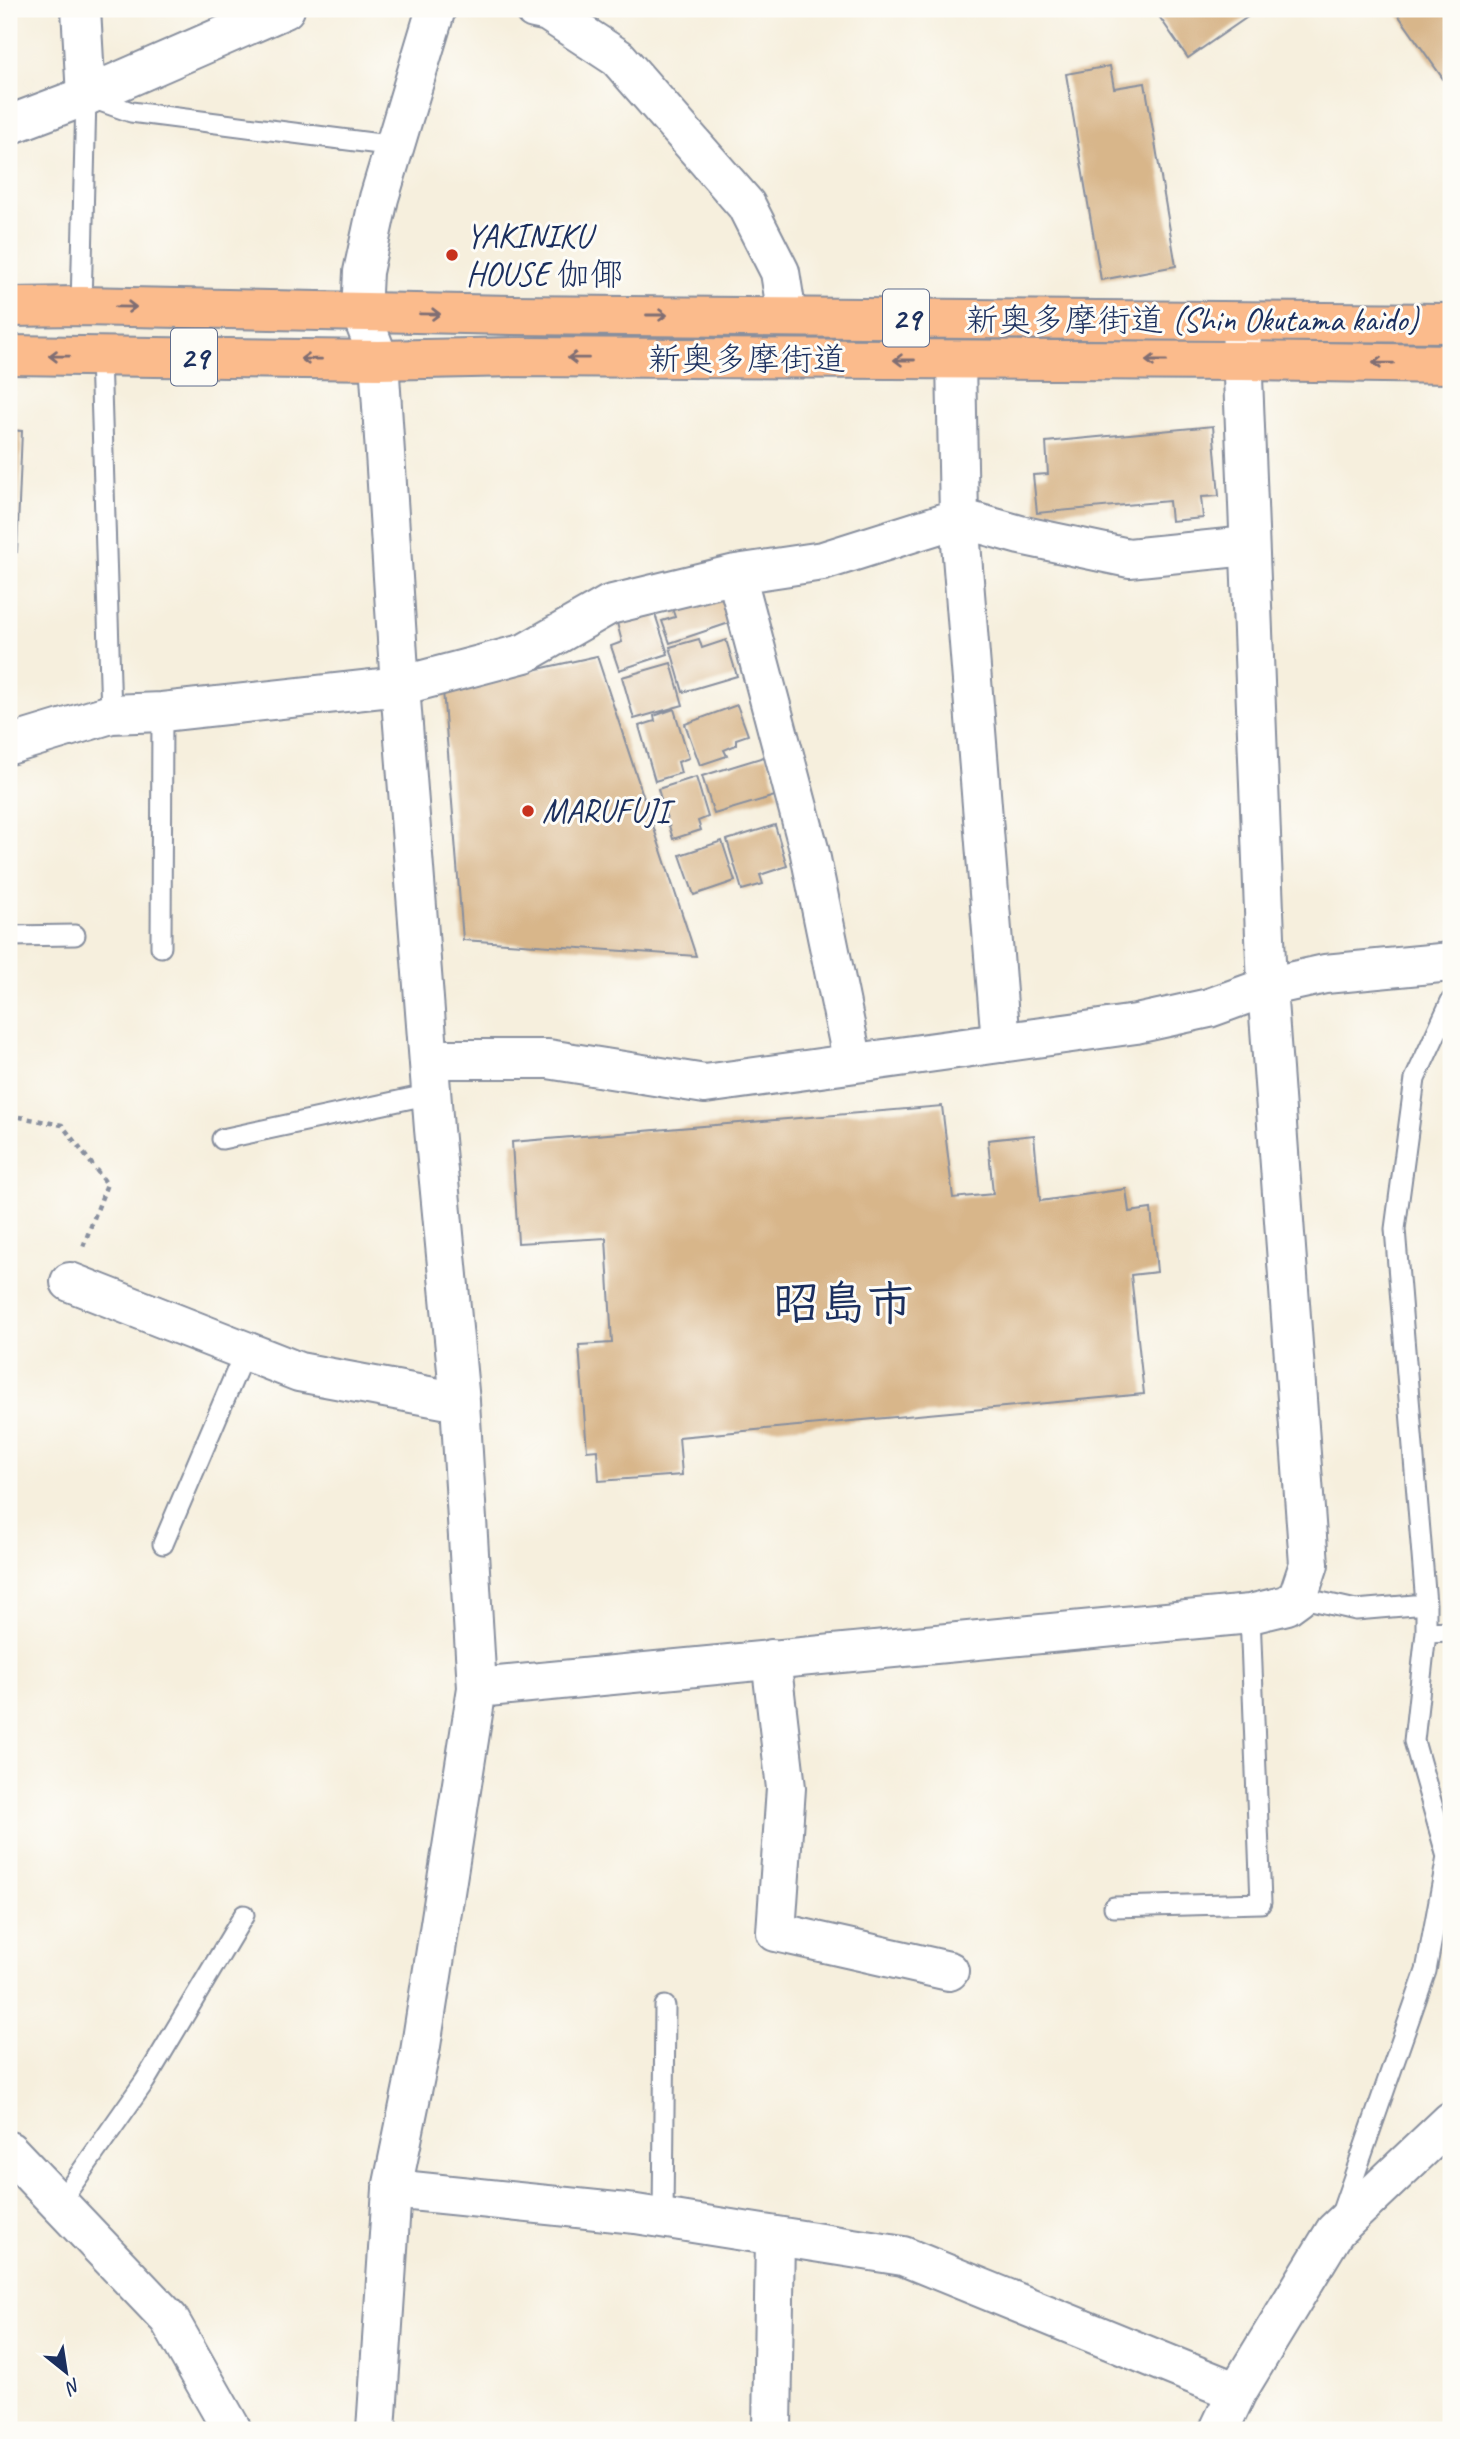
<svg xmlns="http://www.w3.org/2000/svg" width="1460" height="2439" viewBox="0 0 1460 2439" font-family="Caveat,'Klee One',sans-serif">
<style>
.building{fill:#d8b68a}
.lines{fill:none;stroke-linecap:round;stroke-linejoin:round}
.service-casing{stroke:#888f9e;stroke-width:23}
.minor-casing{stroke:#888f9e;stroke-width:42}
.tertiary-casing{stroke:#888f9e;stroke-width:42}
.primary-casing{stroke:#888f9e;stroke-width:42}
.path{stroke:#888f9e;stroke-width:4.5;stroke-dasharray:5 5;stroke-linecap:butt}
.service{stroke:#fff;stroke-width:19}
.minor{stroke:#fff;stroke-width:38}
.tertiary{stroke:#fff;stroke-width:38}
.primary{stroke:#fbbb8c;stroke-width:38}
.oneway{stroke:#806e73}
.poi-dot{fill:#c8321e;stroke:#fdfcf7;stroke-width:2.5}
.labels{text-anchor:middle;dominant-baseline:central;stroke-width:6;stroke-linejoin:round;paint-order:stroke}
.shield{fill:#fdfcf7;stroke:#5f6c8c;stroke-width:2}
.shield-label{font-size:32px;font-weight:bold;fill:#1b2f5e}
.poi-label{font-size:33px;fill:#1b2f5e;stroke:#fdfcf7;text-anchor:start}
.street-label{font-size:33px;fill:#1b2f5e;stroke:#fdfcf7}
.town-label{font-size:47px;font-weight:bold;fill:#1b2f5e;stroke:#fdfcf7}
</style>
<rect width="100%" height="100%" fill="#fdfcf7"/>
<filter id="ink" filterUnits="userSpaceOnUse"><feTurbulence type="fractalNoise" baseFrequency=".0143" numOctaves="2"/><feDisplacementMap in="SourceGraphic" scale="14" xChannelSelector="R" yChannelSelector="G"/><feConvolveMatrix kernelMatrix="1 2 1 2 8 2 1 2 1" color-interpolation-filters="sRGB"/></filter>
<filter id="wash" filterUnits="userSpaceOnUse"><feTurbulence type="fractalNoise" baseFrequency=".00686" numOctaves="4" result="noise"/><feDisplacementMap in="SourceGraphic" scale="28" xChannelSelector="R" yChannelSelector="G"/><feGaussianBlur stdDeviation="1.57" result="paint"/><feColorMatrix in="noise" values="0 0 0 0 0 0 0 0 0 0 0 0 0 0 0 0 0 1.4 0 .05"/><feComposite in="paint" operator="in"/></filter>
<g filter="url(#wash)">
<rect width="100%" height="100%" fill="#f6efdd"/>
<g id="blocks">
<path class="building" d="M1154 9H1259L1188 58Z
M1394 9H1451V90Z
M1110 66 1114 88 1145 83 1176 266 1101 280 1066 74Z
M1213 426 1219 496 1201 497 1203 518 1171 521 1169 501 1037 513 1033 475 1048 474 1046 442Z
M9 430 22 431 17 552 9 551Z
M718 579 732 622 670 643 662 621 675 617 668 596Z
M654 611 668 654 619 670 611 646 622 642 617 623Z
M699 639 702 648 726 640 737 676 683 692 670 647Z
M597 656 696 956 463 940 443 690Z
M671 663 683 705 634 719 622 677Z
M737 705 748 735 736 739V745L724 750 727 756 700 765 685 724Z
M674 709 689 758 678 762 681 773 655 781 639 726 655 721 654 716Z
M767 756 778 795 714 814 702 776Z
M696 777 708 817 698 821 701 830 673 839 658 789Z
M775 825 787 866 760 875 763 884 742 890 727 840Z
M722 841 735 881 694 895 680 855Z
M942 1106 953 1198 993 1194 988 1140 1034 1135 1040 1201 1126 1189 1129 1212 1151 1209 1157 1272 1131 1275 1144 1394 679 1437 682 1475 599 1481 597 1450 587 1451 579 1345 612 1343 606 1238 518 1243 512 1142Z"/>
</g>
</g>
<g filter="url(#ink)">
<use href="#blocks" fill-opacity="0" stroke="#888f9e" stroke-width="2"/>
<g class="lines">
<defs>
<path id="service" d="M81 306 86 96 131 112 395 146
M100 356 111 714
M9 936 75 935
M161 947 162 712
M222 1139 431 1094
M163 1544 245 1351
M1298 1597 1356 1610 1426 1604
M1426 1632 1451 1631
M1114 1907 1261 1903 1250 1614
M58 2205 145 2081 244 1915
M1341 2214 1426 1971 1447 1857 1414 1741 1426 1632V1604L1395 1229 1415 1079 1451 1001
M663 2218 665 2006"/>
<path id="minor" d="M81 9 86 96
M534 9 548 12 618 58 746 205 780 272 787 316
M361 313 363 272 379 198 436 9
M956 360 959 518 1001 1043
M736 574 809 849 853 1063
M9 745 111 714 162 712 400 686 525 653 609 605 736 574 823 561 959 518 1020 535 1129 558 1248 546
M1267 987 1325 974 1451 962
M70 1282 299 1372 460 1402
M771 1659 786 1788 776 1932 949 1971
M9 2151 169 2319 232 2430
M392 2189 636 2214 903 2256 1237 2392
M772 2430 775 2236
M1219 2430 1237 2392 1335 2231 1451 2121"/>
<path id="tertiary" d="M9 125 86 96 285 9
M361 313 379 360 400 686 434 1129 460 1402 477 1688 420 2052 392 2189 376 2430
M429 1059H548L705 1084 1136 1024 1209 1008 1267 987
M477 1688 1250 1614 1287 1605 1298 1597 1309 1564 1267 987 1241 326"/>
<path id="primary" d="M9 307 81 306 512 315 1451 323
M9 355 379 360 516 357 1241 361 1451 364"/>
</defs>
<use href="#service" class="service-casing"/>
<use href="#minor" class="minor-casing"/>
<use href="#tertiary" class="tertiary-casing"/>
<use href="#primary" class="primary-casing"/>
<path class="path" d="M9 1115 62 1125 107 1184 83 1247"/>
<use href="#service" class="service"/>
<use href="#minor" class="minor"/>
<use href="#tertiary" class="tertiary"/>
<use href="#primary" class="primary"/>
</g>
<defs><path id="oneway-shaft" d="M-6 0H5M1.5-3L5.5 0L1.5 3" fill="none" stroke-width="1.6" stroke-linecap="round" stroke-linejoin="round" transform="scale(1.75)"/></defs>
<g class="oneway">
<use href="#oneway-shaft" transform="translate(126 307) rotate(1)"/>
<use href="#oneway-shaft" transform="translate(430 314) rotate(1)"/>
<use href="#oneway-shaft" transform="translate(657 315)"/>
<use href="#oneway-shaft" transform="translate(59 356) rotate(-179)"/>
<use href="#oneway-shaft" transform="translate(578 358) rotate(-179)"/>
<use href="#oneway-shaft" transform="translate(311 359) rotate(-179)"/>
<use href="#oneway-shaft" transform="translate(904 360) rotate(-180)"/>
<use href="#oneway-shaft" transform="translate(1156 361) rotate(-180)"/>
<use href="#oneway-shaft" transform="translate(1383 363) rotate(-179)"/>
</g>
</g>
<g class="poi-dot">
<circle cx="452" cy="255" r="7"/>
<circle cx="528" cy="811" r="7"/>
</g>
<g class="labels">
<g class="shield">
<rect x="883" y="289.5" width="46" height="57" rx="5"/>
<rect x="171" y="328.5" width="46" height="57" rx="5"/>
</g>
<g class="shield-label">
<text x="906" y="318">29</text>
<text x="194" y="357">29</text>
</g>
<g class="poi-label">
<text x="466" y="236">YAKINIKU<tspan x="466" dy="38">HOUSE 伽倻</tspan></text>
<text x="542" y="811">MARUFUJI</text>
</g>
<g class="street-label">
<text x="1192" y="320">新奥多摩街道 (Shin Okutama kaido)</text>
<text x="747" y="359">新奥多摩街道</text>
</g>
<g class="town-label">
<text x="843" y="1303">昭島市</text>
</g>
</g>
<rect width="1460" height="2439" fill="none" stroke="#fdfcf7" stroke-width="35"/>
<g transform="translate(66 2372) rotate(150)" stroke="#fdfcf7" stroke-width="5" paint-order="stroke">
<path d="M0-5L12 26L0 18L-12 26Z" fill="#1b2f5e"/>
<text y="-10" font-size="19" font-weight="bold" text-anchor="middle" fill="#1b2f5e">N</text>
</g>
</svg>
